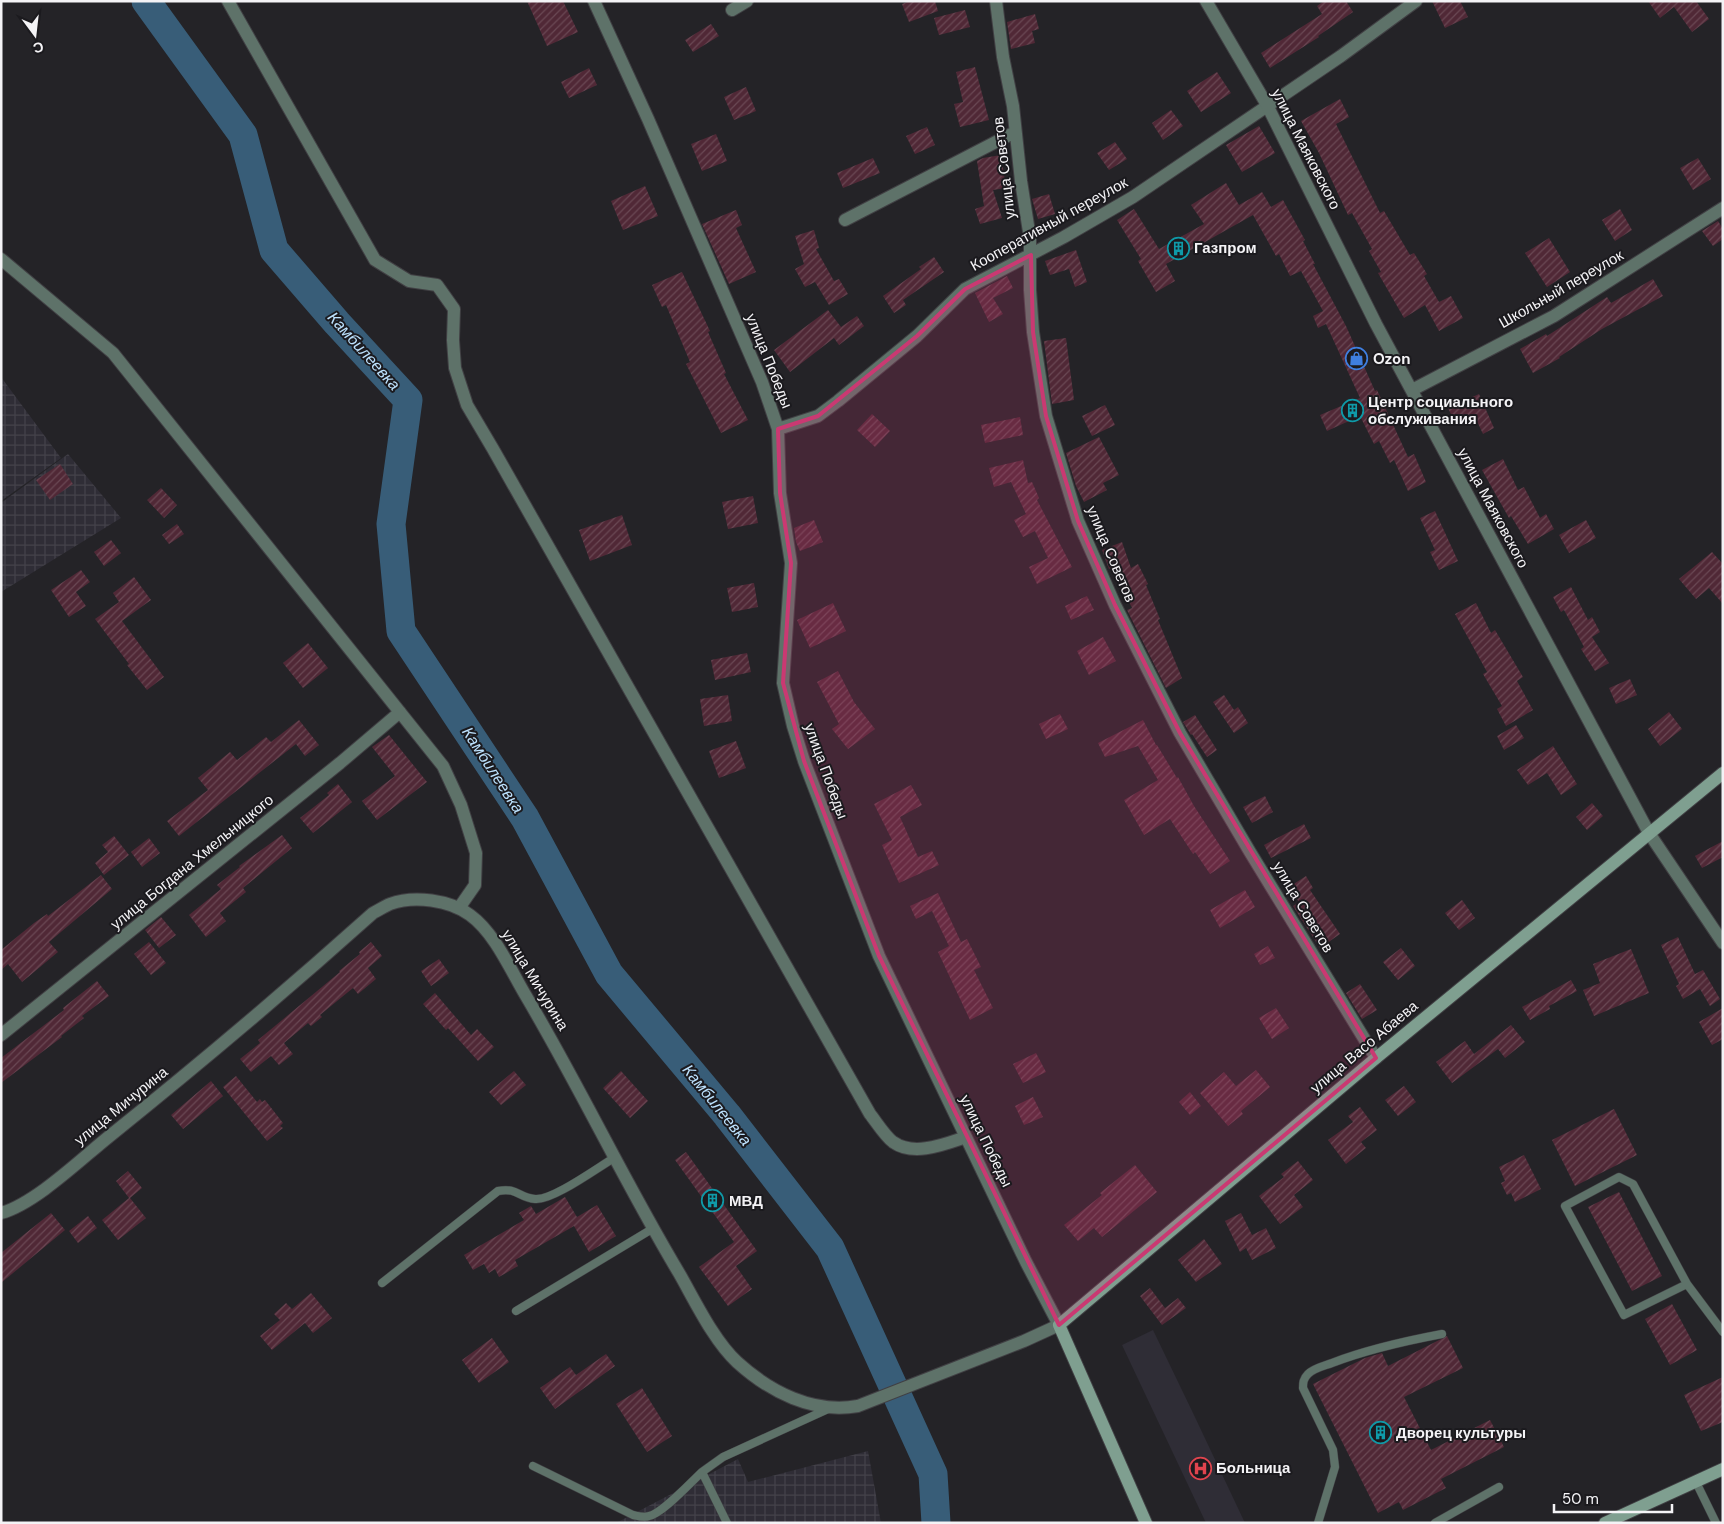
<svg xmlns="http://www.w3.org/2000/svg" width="1724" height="1524" viewBox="0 0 1724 1524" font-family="'DM Sans',sans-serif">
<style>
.industrial{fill:url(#industrial-grid)}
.built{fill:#2f2d36}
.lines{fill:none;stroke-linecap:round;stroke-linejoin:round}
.river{stroke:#385d78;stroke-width:29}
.building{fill:url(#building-hatch)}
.service-casing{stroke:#414044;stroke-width:9}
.minor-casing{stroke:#414044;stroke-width:14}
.tertiary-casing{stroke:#414044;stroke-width:14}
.secondary-casing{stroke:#414044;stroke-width:14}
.service{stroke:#5e7269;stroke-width:8}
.minor{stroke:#5e7269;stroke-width:12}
.tertiary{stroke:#5e7269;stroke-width:12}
.secondary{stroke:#7f9f90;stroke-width:12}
.marked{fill:#ca3972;fill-opacity:0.2;stroke:#ca3972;stroke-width:4;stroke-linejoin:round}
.labels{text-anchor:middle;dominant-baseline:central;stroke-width:4;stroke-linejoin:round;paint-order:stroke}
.street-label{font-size:15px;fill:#f4f3f6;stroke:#1b1a1e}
.poi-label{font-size:15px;font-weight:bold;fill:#f4f3f6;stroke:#1b1a1e;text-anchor:start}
.water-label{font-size:16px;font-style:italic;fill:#bde2fe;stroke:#1b1a1e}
</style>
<defs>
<pattern id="industrial-grid" width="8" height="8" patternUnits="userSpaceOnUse" patternTransform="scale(1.25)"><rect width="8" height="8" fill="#2f2d36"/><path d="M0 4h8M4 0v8" fill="none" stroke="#44424a"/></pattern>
<pattern id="building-hatch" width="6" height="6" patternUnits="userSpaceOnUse" patternTransform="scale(1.25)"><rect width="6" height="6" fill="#502836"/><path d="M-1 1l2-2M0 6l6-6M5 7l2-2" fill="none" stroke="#6a4854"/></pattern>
</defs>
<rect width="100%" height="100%" fill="#242327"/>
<path class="industrial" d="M1 377 61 458 1 501Z
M68 454 121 518 1 592V503Z
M868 1451 881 1523H616L738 1459 748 1482Z"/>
<path class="built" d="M1153 1330 1193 1413 1245 1523H1206L1122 1345Z"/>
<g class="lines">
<path class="river" d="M146 1 243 135 274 250 337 323 408 400 391 524 401 631 525 818 609 974 727 1115 830 1248 933 1474 936 1523"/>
</g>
<path class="building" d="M527 1H563L578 32 547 46Z
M910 1H935L938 11 909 22 902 4Z
M1324 1H1346L1353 12 1318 36 1319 37 1270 68 1261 53 1322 14 1317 6Z
M1432 1H1460L1468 17 1445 28Z
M1648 1H1696L1709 19 1692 32 1674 7 1660 18Z
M965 10 970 27 939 35 934 18Z
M1035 14 1039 29 1032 31 1035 43 1011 49 1007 22Z
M711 24 719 36 693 52 685 40Z
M975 67 989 120 960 127 954 104 963 102 956 72Z
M589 68 597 85 569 98 561 82Z
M1217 72 1231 93 1201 112 1187 91Z
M746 87 756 111 734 120 724 97Z
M1340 99 1349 117 1336 124 1380 213 1384 211 1410 255 1414 253 1427 274 1424 276 1439 302 1451 296 1463 318 1439 331 1425 305 1404 318 1378 273 1381 272 1369 251 1372 249 1352 213 1348 215 1319 153 1301 121Z
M1171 110 1183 126 1163 140 1152 123Z
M1259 126 1275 153 1242 172 1226 145Z
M927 127 935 145 915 154 906 136Z
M716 134 727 161 702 171 691 144Z
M1115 142 1127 159 1109 170 1097 153Z
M1001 155 1006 188 993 190 1002 218 980 224 975 209 984 206 977 161 983 158Z
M873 158 880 173 843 188 837 173Z
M1698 158 1711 179 1693 190 1680 168Z
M1226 183 1239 205 1262 192 1271 207 1283 200 1305 240 1303 241 1315 264H1313L1346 326 1375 391 1377 390 1408 457 1414 454 1426 482 1408 491 1394 460 1390 463 1379 441 1374 444 1360 416 1327 431 1320 415 1360 398 1326 324 1318 328 1313 316 1323 311 1301 271 1290 276 1279 254 1276 256 1253 215 1166 264 1175 281 1156 292 1138 261 1141 259 1117 220 1134 209 1159 249 1204 224 1191 205Z
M645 186 658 216 623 230 611 201Z
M1049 194 1055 214 1038 219 1032 199Z
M1620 209 1632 230 1615 241 1602 220Z
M736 210 742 225 736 228 756 272 729 284 702 224Z
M1718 221 1723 229V239L1713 246 1702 231Z
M814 230 819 248 816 249 834 281 839 279 848 294 829 305 815 282 805 287 795 269 804 264 795 236Z
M1549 238 1570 272 1547 287 1525 253Z
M1076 250 1087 282 1075 287 1069 269 1050 275 1045 261Z
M934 257 944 272 903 300 906 305 894 313 883 296 921 269 919 267Z
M682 272 710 331 708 332 726 373 724 374 748 420 721 433 686 364 690 362 666 305 662 307 652 285Z
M1007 276 1013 288 993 298 1003 314 989 322 975 293Z
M1653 279 1663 296 1602 329 1559 357 1560 358 1533 373 1520 349 1546 334 1547 336 1607 297 1611 303Z
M828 310 841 327 857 316 864 326 839 345 834 338 790 372 774 350Z
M1066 338 1074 400 1052 404 1044 341Z
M1479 394 1494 428 1483 434 1475 417 1456 425 1448 408Z
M1105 405 1115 425 1092 436 1082 416Z
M872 414 890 431 875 447 857 430Z
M1020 417 1023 435 985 443 981 425Z
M1099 437 1119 475 1103 483 1107 490 1084 502 1076 486 1066 453Z
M1503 459 1518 490 1524 487 1540 518 1546 514 1554 529 1528 544 1511 516 1509 518 1482 470Z
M1023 460 1028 483 1032 482 1039 498 1037 500 1072 567 1037 584 1029 567 1048 558 1035 531 1023 537 1014 520 1026 514 1011 482 994 487 989 468Z
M60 464 73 484 50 500 36 480Z
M161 488 177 505 164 518 147 500Z
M753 496 758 523 728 529 722 502Z
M1435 511 1458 561 1439 570 1430 552 1435 550 1420 518Z
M622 515 632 545 590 561 579 530Z
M814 520 823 542 800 551 796 542 794 528Z
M1586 520 1596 538 1569 553 1559 535Z
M177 524 184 534 169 544 162 535Z
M111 540 121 553 104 566 94 552Z
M1122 542 1131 568 1138 564 1148 584 1146 585 1160 619 1158 620 1182 678 1166 688 1127 610 1132 608 1112 568 1109 569 1102 550Z
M1712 552 1723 564V604L1709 588 1696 599 1679 579Z
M81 570 90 582 76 592 86 606 69 617 51 590Z
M134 577 151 600 122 621 164 677 147 690 127 665 129 664 95 619 119 602 113 593Z
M754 583 758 607 732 612 727 588Z
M1571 587 1588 620 1592 617 1600 632 1592 637 1609 663 1595 671 1581 649 1584 647 1564 610 1561 612 1553 597Z
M1087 596 1094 610 1071 620 1065 606Z
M833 603 846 631 810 648 797 620Z
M1476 603 1491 633 1495 630 1523 677 1517 681 1533 710 1506 726 1497 709 1502 706 1483 674 1487 672 1455 614Z
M1103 637 1116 661 1089 675 1077 651Z
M308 643 328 668 303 688 283 663Z
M747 653 751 672 715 680 711 660Z
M838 671 854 702 875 729 848 749 832 729 839 724 817 682Z
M1630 679 1637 695 1616 704 1609 688Z
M728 695 732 721 704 726 700 699Z
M1224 695 1234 710 1238 707 1248 723 1234 733 1213 702Z
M1669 712 1682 729 1660 746 1648 729Z
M1060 714 1068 729 1046 739 1039 724Z
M1195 715 1217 750 1207 757 1192 734 1191 735 1183 722Z
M299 720 319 745 305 756 296 744 179 836 167 821 208 790 198 778 230 752 237 760 266 737 271 742Z
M1143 720 1156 745H1157L1177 778 1178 777 1194 806 1230 861 1210 874 1195 852 1193 854 1170 819 1144 835 1124 800 1158 780 1138 746 1105 757 1098 743Z
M1516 725 1524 738 1504 750 1497 736Z
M389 735 427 782 377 820 362 801 395 776 372 747Z
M736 741 746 768 719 778 709 751Z
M1553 746 1577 784 1561 795 1547 773 1528 785 1517 770Z
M338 784 352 802 313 833 300 818 329 795 327 793Z
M911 785 922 805 900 817 918 857 932 851 939 865 899 883 882 845 892 840 874 804Z
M1265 796 1273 812 1252 823 1243 807Z
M1592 803 1603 816 1587 830 1576 817Z
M1304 824 1311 838 1271 858 1264 845Z
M282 835 292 848 243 888 246 892 220 913 226 921 206 937 189 915 221 889 217 885 240 867 239 866Z
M114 836 129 855 104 875 95 863 108 852 102 845Z
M149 838 160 853 142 867 131 852Z
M1723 841V857L1702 868 1695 856Z
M101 875 112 889 49 942 58 952 22 982 8 964 1 970V950L34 923 47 914 48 916Z
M1306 876 1313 888 1310 890 1340 934 1320 948 1293 906 1299 902 1289 887Z
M1245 890 1255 907 1220 928 1210 910Z
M938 893 961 942 967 939 981 967 974 970 993 1008 970 1020 938 952 949 946 932 911 916 919 910 906Z
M1462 900 1475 918 1459 930 1445 913Z
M161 917 176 935 159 948 145 930Z
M1678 937 1695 974 1703 970 1720 999 1710 1006 1700 989 1683 999 1676 986 1679 984 1661 945Z
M149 942 166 963 151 975 134 954Z
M371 942 382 956 368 968 376 979 358 994 353 988 320 1015 322 1017 311 1026 308 1023 284 1043 293 1054 279 1065 271 1056 251 1072 240 1059 260 1043 258 1040 340 972 339 971 360 954 359 952Z
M1268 946 1275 958 1260 965 1254 954Z
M1401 948 1415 966 1398 980 1383 962Z
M1631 949 1649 993 1594 1016 1583 990 1600 983 1593 964Z
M439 959 449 973 431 986 421 971Z
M1571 980 1577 991 1549 1006 1550 1009 1530 1020 1522 1007Z
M97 981 109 996 82 1016 84 1018 61 1036 62 1037 1 1083V1058L64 1010 63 1008Z
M1360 984 1377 1010 1362 1019 1346 993Z
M435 993 471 1035 477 1029 494 1047 478 1061 448 1028 446 1030 423 1004Z
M1276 1008 1289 1028 1272 1039 1259 1018Z
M1723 1008V1039L1712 1045 1699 1022Z
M1511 1025 1525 1042 1505 1058 1498 1049 1452 1083 1436 1062 1465 1041 1474 1054Z
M1036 1053 1046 1072 1023 1083 1013 1064Z
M1256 1070 1270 1087 1241 1111 1243 1114 1228 1126 1200 1093 1224 1072 1236 1086Z
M514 1071 526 1085 501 1105 489 1092Z
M621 1071 648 1101 630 1118 603 1088Z
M236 1076 257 1102 260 1099 262 1102 265 1100 283 1123 280 1126 283 1128 267 1141 223 1087Z
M211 1081 223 1096 183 1129 171 1115Z
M1404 1086 1416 1102 1398 1116 1385 1100Z
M1190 1092 1201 1106 1190 1115 1179 1102Z
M1033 1097 1043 1117 1024 1125 1015 1106Z
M1360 1107 1377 1130 1361 1142 1366 1148 1346 1164 1328 1140 1353 1122 1348 1116Z
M1614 1109 1637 1155 1575 1186 1552 1140Z
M686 1152 757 1251 736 1266 752 1289 728 1306 699 1267 734 1242 675 1160Z
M1524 1155 1541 1189 1515 1202 1511 1193 1507 1195 1501 1183 1505 1181 1499 1167Z
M1298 1161 1313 1180 1294 1195 1303 1207 1280 1224 1259 1196 1284 1177 1281 1174Z
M1135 1165 1157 1192 1102 1237 1094 1228 1078 1241 1064 1225 1102 1195 1100 1193Z
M128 1171 142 1188 130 1198 146 1218 118 1240 102 1220 129 1198 116 1181Z
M1619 1192 1662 1276 1632 1291 1588 1207Z
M565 1197 577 1217 597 1205 616 1236 589 1252 574 1226 515 1260 518 1266 499 1277 495 1269 489 1273 484 1264 473 1270 464 1255 524 1220 519 1213 531 1206 536 1214Z
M51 1213 65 1230 1 1283V1253Z
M1241 1213 1252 1235 1266 1228 1276 1248 1252 1260 1246 1248 1240 1252 1225 1221Z
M88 1216 97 1228 78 1243 69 1231Z
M1204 1239 1222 1264 1196 1282 1178 1260Z
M1150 1288 1165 1308 1178 1298 1186 1308 1162 1325 1140 1296Z
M311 1293 332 1318 313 1333 305 1323 272 1350 260 1336 280 1320 274 1314 286 1303 292 1309Z
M1672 1304 1697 1350 1670 1365 1645 1319Z
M1447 1336 1463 1368 1404 1397 1431 1450 1490 1420 1504 1447 1441 1479 1446 1488 1403 1510 1399 1502 1378 1513 1313 1384 1365 1358 1382 1353 1388 1366Z
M492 1338 509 1362 479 1383 462 1360Z
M606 1354 615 1366 555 1409 540 1388 570 1367 576 1375Z
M1723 1377V1422L1701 1431 1684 1395Z
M642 1388 672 1436 647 1452 616 1404Z"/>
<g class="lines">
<defs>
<path id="service" d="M382 1283 498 1191C517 1187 519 1198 535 1199 552 1201 597 1168 614 1158
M1687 1284 1624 1315 1565 1206 1619 1177 1633 1184 1687 1284 1723 1332
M516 1311 652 1229
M533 1466 633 1515C638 1516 644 1518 649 1516 662 1514 692 1481 702 1472
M1695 1480 1716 1523
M727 1523 702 1472 723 1457 828 1409
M1318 1523 1335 1467 1333 1450 1303 1388C1303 1383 1303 1379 1308 1374 1314 1368 1324 1366 1332 1363 1368 1349 1405 1341 1442 1334
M1435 1523 1499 1487"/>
<path id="minor" d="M228 1 375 260 409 281 437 285 454 309 453 340 455 368 467 405 493 449 870 1114C877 1123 885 1136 893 1142 914 1157 945 1144 966 1137
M594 1 648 119 762 382 778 429 780 493 791 563 783 683 793 726 804 761 879 956 1026 1262 1059 1325
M996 1 1003 57 1013 106 1021 181 1030 238V290L1033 332 1046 416 1078 521 1115 605 1180 733 1250 852 1376 1058
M732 10 747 1
M845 220 1015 132
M1 259 113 353 443 766 461 805 476 853 475 885 459 908
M1412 390 1554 316 1723 208
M778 429 818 416 838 401 917 336 965 289 1064 237 1133 197 1341 56 1416 1
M1 1035 340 763 400 712"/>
<path id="tertiary" d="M1206 1 1267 105 1376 324 1649 833 1723 943
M1 1213C34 1204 79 1161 106 1139 197 1066 286 991 373 913 379 910 385 906 390 904 414 895 450 900 470 915 495 933 511 971 526 996 580 1087 625 1183 679 1273 695 1301 714 1341 737 1362 770 1392 813 1414 858 1406L1024 1341 1059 1325"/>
<path id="secondary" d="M1146 1523 1059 1325 1376 1058 1723 773
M1605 1523 1723 1469"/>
</defs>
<use href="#service" class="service-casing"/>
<use href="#minor" class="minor-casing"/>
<use href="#tertiary" class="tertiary-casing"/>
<use href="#secondary" class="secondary-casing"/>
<use href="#service" class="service"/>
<use href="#minor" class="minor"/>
<use href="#tertiary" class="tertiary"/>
<use href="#secondary" class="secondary"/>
</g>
<path class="marked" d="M1031 255 1033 332 1046 416 1078 521 1115 605 1180 733 1376 1058 1059 1325 879 956 804 761 783 683 791 563 780 493 778 429 818 416 917 336 965 289Z"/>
<defs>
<symbol id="building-ring" viewBox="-11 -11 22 22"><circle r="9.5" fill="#1b1a1e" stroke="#0f9aa8" stroke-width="1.5"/><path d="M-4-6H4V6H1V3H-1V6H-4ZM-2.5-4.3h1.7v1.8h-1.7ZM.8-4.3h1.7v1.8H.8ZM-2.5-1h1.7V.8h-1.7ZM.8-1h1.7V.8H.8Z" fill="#0f9aa8"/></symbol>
<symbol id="shop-ring" viewBox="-11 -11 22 22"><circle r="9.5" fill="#1b1a1e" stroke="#3f7fe0" stroke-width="1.5"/><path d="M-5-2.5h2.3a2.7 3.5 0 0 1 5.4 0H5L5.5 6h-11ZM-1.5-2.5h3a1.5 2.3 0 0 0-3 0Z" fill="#3f7fe0"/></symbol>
<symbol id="hospital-ring" viewBox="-11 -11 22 22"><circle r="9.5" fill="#1b1a1e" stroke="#e0444e" stroke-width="1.5"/><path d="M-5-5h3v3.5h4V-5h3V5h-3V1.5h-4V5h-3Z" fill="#e0444e"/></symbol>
</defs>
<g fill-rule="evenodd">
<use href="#building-ring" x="1166" y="236" width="25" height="25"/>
<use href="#shop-ring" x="1344" y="346" width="25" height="25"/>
<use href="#building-ring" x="1340" y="398" width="25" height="25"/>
<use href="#building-ring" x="700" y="1188" width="25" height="25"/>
<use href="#building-ring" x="1368" y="1420" width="25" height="25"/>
<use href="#hospital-ring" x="1188" y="1456" width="25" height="25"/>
</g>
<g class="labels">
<g class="street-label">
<text transform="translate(1306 149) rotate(63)">улица Маяковского</text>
<text transform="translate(1004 168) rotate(-97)">улица Советов</text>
<text transform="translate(1049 224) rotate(-29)">Кооперативный переулок</text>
<text transform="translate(1561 289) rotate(-30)">Школьный переулок</text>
<text transform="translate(769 361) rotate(68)">улица Победы</text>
<text transform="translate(1493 508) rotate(62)">улица Маяковского</text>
<text transform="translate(1111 554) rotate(67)">улица Советов</text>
<text transform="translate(826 771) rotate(70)">улица Победы</text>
<text transform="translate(192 862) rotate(-39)">улица Богдана Хмельницкого</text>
<text transform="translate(1303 907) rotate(59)">улица Советов</text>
<text transform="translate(535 980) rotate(59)">улица Мичурина</text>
<text transform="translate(1364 1047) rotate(-40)">улица Васо Абаева</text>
<text transform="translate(121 1106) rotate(-39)">улица Мичурина</text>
<text transform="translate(986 1141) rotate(64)">улица Победы</text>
</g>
<g class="poi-label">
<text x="1194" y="248">Газпром</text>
<text x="1373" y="359">Ozon</text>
<text x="1368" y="402">Центр социального<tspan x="1368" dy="17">обслуживания</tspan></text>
<text x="729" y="1201">МВД</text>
<text x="1396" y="1433">Дворец культуры</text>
<text x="1216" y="1468">Больница</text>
</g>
<g class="water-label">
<text transform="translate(364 351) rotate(48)">Камбилеевка</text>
<text transform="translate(493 770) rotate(57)">Камбилеевка</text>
<text transform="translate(717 1105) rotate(51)">Камбилеевка</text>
</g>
</g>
<rect width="1724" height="1524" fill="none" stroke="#f4f3f6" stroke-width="5"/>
<g transform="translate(35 35) rotate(165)" stroke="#1b1a1e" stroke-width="4" paint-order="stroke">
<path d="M0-4L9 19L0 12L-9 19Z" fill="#f4f3f6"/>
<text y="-8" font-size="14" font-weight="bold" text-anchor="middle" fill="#f4f3f6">С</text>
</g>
<path d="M1554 1504v8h118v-8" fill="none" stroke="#f4f3f6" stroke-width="2.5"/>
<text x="1562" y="1504" font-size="15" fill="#f4f3f6" stroke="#1b1a1e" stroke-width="4" paint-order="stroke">50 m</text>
</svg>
